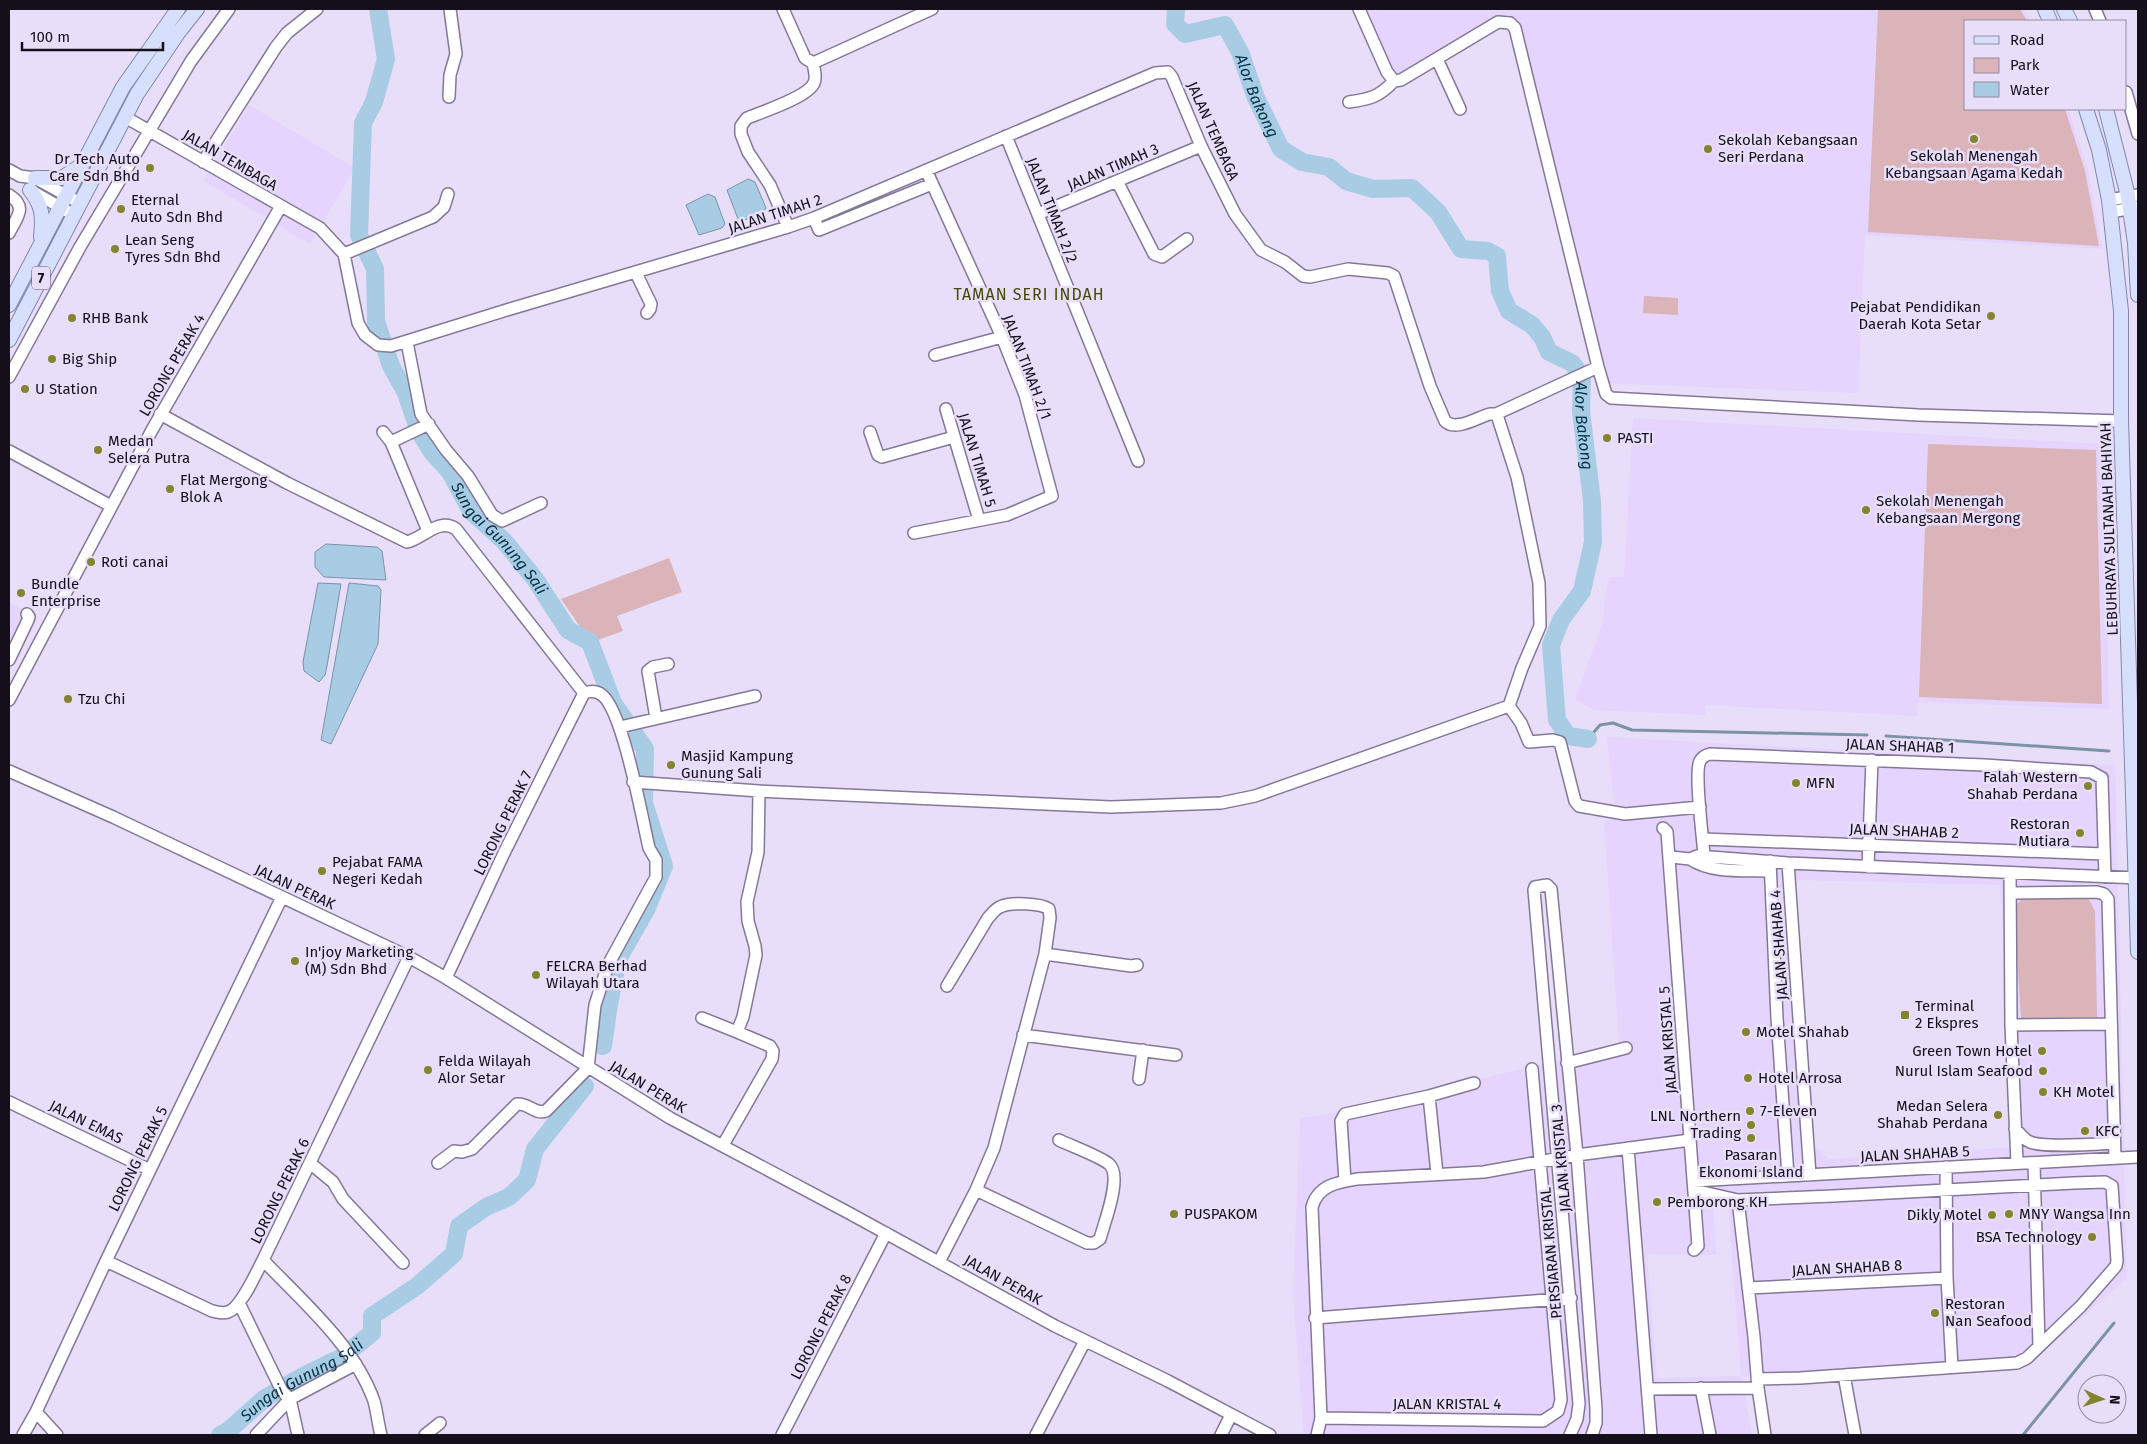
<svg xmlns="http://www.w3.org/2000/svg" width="2147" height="1444" viewBox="0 0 2147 1444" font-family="'Fira Sans',sans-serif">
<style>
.built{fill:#e4d4fe;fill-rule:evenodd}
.green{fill:#dbb4b9}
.water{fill:#a8cce3;stroke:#7c93a7}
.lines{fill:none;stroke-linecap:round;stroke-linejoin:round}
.stream{stroke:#7c93a7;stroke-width:3}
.river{stroke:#a8cce3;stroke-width:18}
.minor-casing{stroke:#847897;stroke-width:14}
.major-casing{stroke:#8089aa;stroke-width:16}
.minor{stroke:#fff;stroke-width:11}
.major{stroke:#d6dffb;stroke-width:14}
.poi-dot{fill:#83842e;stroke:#e8defa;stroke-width:2}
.labels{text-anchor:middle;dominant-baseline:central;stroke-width:5;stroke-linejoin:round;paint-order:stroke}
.shield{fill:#e8defa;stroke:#544d5d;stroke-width:1}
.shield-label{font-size:14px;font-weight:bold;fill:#140f1a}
.street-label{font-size:15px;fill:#140f1a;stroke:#e8defa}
.poi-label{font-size:15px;fill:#140f1a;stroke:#e8defa;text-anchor:start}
.water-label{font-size:16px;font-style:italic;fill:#013249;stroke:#e8defa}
.neighbourhood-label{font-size:16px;letter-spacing:1px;fill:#474706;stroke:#e8defa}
</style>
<rect width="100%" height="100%" fill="#e8defa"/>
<path class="built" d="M1358 9H2024L2030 21H1966V109H2068L2088 170 2102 249 1865 235 1858 393 1599 383 1528 63 1510 13 1394 80Z
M249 105 355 168 310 244 204 181Z
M1633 418 2103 444 2109 709 1918 702 1917 716 1706 705 1705 715 1594 710 1575 700 1601 627 1609 577H1624Z
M9 602 35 616 9 666Z
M1607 737 2115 765 2127 1278 2035 1359 1741 1376 1752 1435H1304L1293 1295 1300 1118 1330 1114 1619 1046 1604 820 1616 819ZM1795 880 2000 885 2017 1147 1829 1159 1812 1144ZM1728 1207 1741 1376 1657 1378 1647 1254 1716 1255 1713 1208Z"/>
<path class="green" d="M1878 9H2020L2027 21H1966V109H2065L2085 171 2099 246 1868 232Z
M1644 296 1678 298V315L1643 313Z
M1928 444 2096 450 2102 704 1919 697Z
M669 558 682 592 617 616 623 631 598 640 592 634 583 631 561 599Z
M2023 898H2088L2095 911 2097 1017 2021 1018 2014 907Z"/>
<path class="water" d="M748 179 755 182 766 208 763 213 742 221 738 219 727 190Z
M708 194 715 197 725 224 722 228 699 235 686 205Z
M326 544 377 547 382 551 386 580 324 577 315 567V552Z
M318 583 341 584 327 666 325 675 319 682 304 671 303 662Z
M349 583 378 586 381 590 378 644 331 744 321 740Z"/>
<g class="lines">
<path class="stream" d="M1886 736 2109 751
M1588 739 1600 725 1613 723 1632 730 1867 735
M2023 1435 2114 1323"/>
<g class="river">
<path id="s1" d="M378 9 386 59 374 102 363 123 359 235 375 269 376 321 391 366 406 393 419 431 432 452 450 472 471 511 504 541 535 579 568 630 590 642 613 703 645 749 644 803 664 866 646 910 618 959 609 1004 603 1046"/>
<path id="s2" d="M1176 9 1175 24 1185 34 1225 25 1240 52 1256 98 1281 149 1302 162 1329 167 1346 181 1373 189 1412 188 1438 212 1461 249 1488 251 1497 256 1500 291 1509 311 1532 325 1542 337 1549 352 1572 363 1582 377 1581 411 1592 501 1593 542 1582 591 1561 620 1551 645 1557 720 1568 736 1588 739"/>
<path id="s3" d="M220 1435 228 1431 265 1398 303 1376 342 1357 372 1333V1316L417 1286 454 1254 459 1226 486 1207 509 1197 527 1180 535 1149 585 1086"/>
</g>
<defs>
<path id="minor" d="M783 9 805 58 813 63C814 69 817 77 814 83 808 97 762 112 747 118L741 126V134L748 152 770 185 788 227
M1359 9 1387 72 1394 81 1401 80 1498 22 1510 23 1515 28 1598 367 1606 394 1611 398 1918 415 2121 421
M2095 9 2100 21
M1437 59 1460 109
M813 63 932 9
M2126 92 2138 134
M449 97 450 75 456 54 450 9
M1349 102C1370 99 1379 97 1394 81
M125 117 320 228 344 254 358 323 365 335 378 345 391 346 510 309 788 227 814 218 1155 73 1168 72 1172 77 1201 146 1235 214 1261 250 1285 262 1303 276 1310 277 1348 269 1388 273 1394 276 1430 386 1445 421C1455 432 1478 417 1490 414H1496L1498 418 1517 477 1539 583 1540 626 1522 668 1509 706
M1006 136 1138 461
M203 162 276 47 287 33 317 9
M9 170 20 176 35 178 80 203
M1117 181 1154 254 1162 257 1187 239
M30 190 74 215
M9 195C28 207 17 217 9 233
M2109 200 2138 195
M2111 212 2138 207
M1038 214 1201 146
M814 218 819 230 932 184
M344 254 433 217 444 207 448 194
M636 273 651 304 650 309 647 313
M407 342 421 414 446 450 468 476 492 515 502 521 541 503
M935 355 1002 337
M9 377 80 247 191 61 229 9
M946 409 979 520
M160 414 287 483 407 542C424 538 439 517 456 529L584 693
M1496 414 1598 367
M383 432 391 442 428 531
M870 432 878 455 882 457 954 437
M391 442 429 424
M9 451 111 506
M914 533 1007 515 1052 496 1025 395 1002 337 926 170
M9 660 28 620 29 617 27 614
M9 700 152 430 281 206
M1509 706 1521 723 1529 742 1553 740 1560 742 1575 801 1579 806 1625 814 1700 807
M656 718 648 671 653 667 668 664
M620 727 755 696
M9 771 113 817 409 957 446 978 670 1118 849 1213 1055 1326 1168 1381 1270 1435
M633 782 759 791 1111 807 1221 803 1255 796 1509 706
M1663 828 1667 832 1698 1246 1694 1250
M1703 839 2104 854
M1704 856C1703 839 1694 772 1700 761 1702 757 1706 755 1710 754L1984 765 2091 772 2102 778 2105 877
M1671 857 1690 859 1697 856 1788 863 2138 878
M1690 859C1712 874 1744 870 1769 871
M1770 861 1777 1018 1788 1176
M1788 863 1810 1175
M1868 867 1872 760
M2010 873 2011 1025 2017 1163
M2011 893 2097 892 2104 894 2108 899 2115 1158
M1045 954 1131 966 1137 965
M702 1018 737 1032
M2011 1025 2111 1024
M1023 1035 1176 1055
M1567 1063 1626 1048
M1139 1079 1143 1050
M1429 1096 1437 1174
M9 1102 150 1170
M2015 1129C2020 1133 2024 1140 2030 1142 2044 1148 2096 1144 2114 1143
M723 1145 772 1059 773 1051 770 1046 737 1032 743 1017 756 955 755 946 748 921 747 902 758 852 759 791
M1628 1148 1651 1435
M310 1163 333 1182 343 1199 403 1263
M438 1163 454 1151 462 1152 472 1149 517 1104C529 1103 535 1115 546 1111L588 1068 595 1005 608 965 656 877V860L649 848C642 818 623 711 602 695 597 691 590 691 584 693L504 853 446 978
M2034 1163 2039 1346
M1946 1167 1947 1278 1952 1367
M1345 1181 1341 1121 1345 1114 1429 1096 1474 1083
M1693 1181 2138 1157
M976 1190 1087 1243H1094L1100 1239C1104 1223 1123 1176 1109 1164 1099 1156 1071 1146 1059 1140
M1694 1190 1738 1200 1833 1196 2074 1183 2105 1182 2112 1186 2117 1261 2116 1266 2081 1306 2027 1358 2017 1363 1800 1378 1757 1379
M1738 1200 1754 1337 1758 1388 1765 1435
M263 1260C303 1302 354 1345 374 1401 377 1412 378 1424 381 1435
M106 1261 212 1311C218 1312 222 1314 228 1312 241 1308 256 1273 263 1260L409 957
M939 1262 976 1190 994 1148 1045 954 1050 918 1049 909C1040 903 1010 902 1000 907 995 909 992 914 988 918L947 986
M1748 1288 1947 1278
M239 1303 282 1391 290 1399 298 1435
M1315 1318 1571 1298
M1844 1375 1855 1435
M1701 1388 1710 1435
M1649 1389 1758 1388
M36 1412 57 1435
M1321 1418 1543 1421 1558 1411 1561 1400 1532 1069
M23 1435 36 1412 106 1261 282 897
M256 1435 290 1399 356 1364
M425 1435 440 1423
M782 1435 886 1233
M1036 1435 1085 1341
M1221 1435 1231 1415
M1317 1435 1321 1418 1312 1207C1318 1185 1338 1182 1357 1179L1484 1172 1577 1155 1690 1140
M1570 1435 1577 1419 1579 1404 1534 890 1535 887 1547 885 1551 889 1577 1155 1596 1409V1423L1592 1435"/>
<path id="major" d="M2045 9 2050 21
M2064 9 2070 21
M2086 109 2099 150 2109 200 2121 311V421L2138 952
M2106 109 2128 196 2135 243 2138 295
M35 178H62L79 167
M30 190C43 206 43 217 41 237
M9 305 123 87 178 9
M9 340 137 94 178 33 197 9"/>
</defs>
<use href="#minor" class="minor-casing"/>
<use href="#major" class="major-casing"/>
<use href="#minor" class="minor"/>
<use href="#major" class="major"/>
</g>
<g class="poi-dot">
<circle cx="1974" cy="139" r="5"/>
<circle cx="1708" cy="149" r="5"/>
<circle cx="150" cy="168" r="5"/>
<circle cx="121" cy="209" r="5"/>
<circle cx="115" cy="249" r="5"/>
<circle cx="1991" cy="316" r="5"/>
<circle cx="72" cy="318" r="5"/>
<circle cx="52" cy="359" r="5"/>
<circle cx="25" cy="389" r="5"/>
<circle cx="1607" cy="438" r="5"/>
<circle cx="98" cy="450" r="5"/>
<circle cx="170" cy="489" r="5"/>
<circle cx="1866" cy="510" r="5"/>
<circle cx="91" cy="562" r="5"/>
<circle cx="21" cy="593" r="5"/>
<circle cx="68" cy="699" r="5"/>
<circle cx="671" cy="765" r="5"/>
<circle cx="1796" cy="783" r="5"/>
<circle cx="2088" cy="786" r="5"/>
<circle cx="2080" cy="833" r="5"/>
<circle cx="322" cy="871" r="5"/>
<circle cx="295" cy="961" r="5"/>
<circle cx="536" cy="975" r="5"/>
<rect x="1900" y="1010" width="10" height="10" rx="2.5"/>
<circle cx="1746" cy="1032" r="5"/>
<circle cx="2042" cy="1051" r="5"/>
<circle cx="428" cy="1070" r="5"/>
<circle cx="2043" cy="1071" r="5"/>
<circle cx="1748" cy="1078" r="5"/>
<circle cx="2043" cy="1092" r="5"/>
<circle cx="1750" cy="1111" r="5"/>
<circle cx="1998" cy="1115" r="5"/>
<circle cx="1751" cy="1125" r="5"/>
<circle cx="2085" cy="1131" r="5"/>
<circle cx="1751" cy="1138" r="5"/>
<circle cx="1657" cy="1202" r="5"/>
<circle cx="1174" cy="1214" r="5"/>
<circle cx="2009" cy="1214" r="5"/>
<circle cx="1992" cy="1215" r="5"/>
<circle cx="2092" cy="1237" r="5"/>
<circle cx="1935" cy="1313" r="5"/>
</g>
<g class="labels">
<rect class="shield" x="32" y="266.5" width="18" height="23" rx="4"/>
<g class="shield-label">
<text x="41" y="278">7</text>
</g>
<g class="street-label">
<text transform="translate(1213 131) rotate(66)">JALAN TEMBAGA</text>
<text transform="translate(230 160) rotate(30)">JALAN TEMBAGA</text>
<text transform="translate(1113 167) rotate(-23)">JALAN TIMAH 3</text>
<text transform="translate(1052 210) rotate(68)">JALAN TIMAH 2/2</text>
<text transform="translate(775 214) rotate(-18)">JALAN TIMAH 2</text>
<text transform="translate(172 365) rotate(-60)">LORONG PERAK 4</text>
<text transform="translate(1027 367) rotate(69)">JALAN TIMAH 2/1</text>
<text transform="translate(977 460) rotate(73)">JALAN TIMAH 5</text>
<text transform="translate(2109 529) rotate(-92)">LEBUHRAYA SULTANAH BAHIYAH</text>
<text transform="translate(1900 746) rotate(2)">JALAN SHAHAB 1</text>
<text transform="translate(503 823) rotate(-64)">LORONG PERAK 7</text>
<text transform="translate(1904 831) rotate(2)">JALAN SHAHAB 2</text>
<text transform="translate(295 887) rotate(25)">JALAN PERAK</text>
<text transform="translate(1779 945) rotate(-94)">JALAN SHAHAB 4</text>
<text transform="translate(1668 1040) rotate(-94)">JALAN KRISTAL 5</text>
<text transform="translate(648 1087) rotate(31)">JALAN PERAK</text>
<text transform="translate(86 1122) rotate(26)">JALAN EMAS</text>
<text transform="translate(1915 1154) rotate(-3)">JALAN SHAHAB 5</text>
<text transform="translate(1561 1158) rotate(-95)">JALAN KRISTAL 3</text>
<text transform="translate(138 1159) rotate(-64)">LORONG PERAK 5</text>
<text transform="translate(280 1191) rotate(-64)">LORONG PERAK 6</text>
<text transform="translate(1551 1253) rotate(-95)">PERSIARAN KRISTAL</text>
<text transform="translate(1847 1268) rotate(-3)">JALAN SHAHAB 8</text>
<text transform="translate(1003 1280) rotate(29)">JALAN PERAK</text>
<text transform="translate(821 1327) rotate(-63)">LORONG PERAK 8</text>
<text x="1447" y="1404">JALAN KRISTAL 4</text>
</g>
<g class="poi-label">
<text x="1718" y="140">Sekolah Kebangsaan<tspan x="1718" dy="17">Seri Perdana</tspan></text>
<text x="1974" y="156" text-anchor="middle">Sekolah Menengah<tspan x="1974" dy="17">Kebangsaan Agama Kedah</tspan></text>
<text x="140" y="159" text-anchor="end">Dr Tech Auto<tspan x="140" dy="17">Care Sdn Bhd</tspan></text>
<text x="131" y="200">Eternal<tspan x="131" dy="17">Auto Sdn Bhd</tspan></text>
<text x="125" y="240">Lean Seng<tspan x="125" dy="17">Tyres Sdn Bhd</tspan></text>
<text x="1981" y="307" text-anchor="end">Pejabat Pendidikan<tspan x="1981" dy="17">Daerah Kota Setar</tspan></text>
<text x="82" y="318">RHB Bank</text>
<text x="62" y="359">Big Ship</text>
<text x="35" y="389">U Station</text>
<text x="1617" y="438">PASTI</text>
<text x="108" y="441">Medan<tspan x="108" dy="17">Selera Putra</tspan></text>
<text x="180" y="480">Flat Mergong<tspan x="180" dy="17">Blok A</tspan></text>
<text x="1876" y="501">Sekolah Menengah<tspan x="1876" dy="17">Kebangsaan Mergong</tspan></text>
<text x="101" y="562">Roti canai</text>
<text x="31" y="584">Bundle<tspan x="31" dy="17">Enterprise</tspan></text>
<text x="78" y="699">Tzu Chi</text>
<text x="681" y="756">Masjid Kampung<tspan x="681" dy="17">Gunung Sali</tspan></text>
<text x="2078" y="777" text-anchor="end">Falah Western<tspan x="2078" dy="17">Shahab Perdana</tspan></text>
<text x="1806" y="783">MFN</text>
<text x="2070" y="824" text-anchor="end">Restoran<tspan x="2070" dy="17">Mutiara</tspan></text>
<text x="332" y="862">Pejabat FAMA<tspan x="332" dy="17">Negeri Kedah</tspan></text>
<text x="305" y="952">In'joy Marketing<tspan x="305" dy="17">(M) Sdn Bhd</tspan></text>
<text x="546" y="966">FELCRA Berhad<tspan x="546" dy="17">Wilayah Utara</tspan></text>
<text x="1915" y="1006">Terminal<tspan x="1915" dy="17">2 Ekspres</tspan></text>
<text x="1756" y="1032">Motel Shahab</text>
<text x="2032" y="1051" text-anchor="end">Green Town Hotel</text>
<text x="438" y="1061">Felda Wilayah<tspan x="438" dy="17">Alor Setar</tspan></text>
<text x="2033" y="1071" text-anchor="end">Nurul Islam Seafood</text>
<text x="1758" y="1078">Hotel Arrosa</text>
<text x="2053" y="1092">KH Motel</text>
<text x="1988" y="1106" text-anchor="end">Medan Selera<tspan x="1988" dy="17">Shahab Perdana</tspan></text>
<text x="1760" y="1111">7-Eleven</text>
<text x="1741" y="1116" text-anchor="end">LNL Northern<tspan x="1741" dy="17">Trading</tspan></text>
<text x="2095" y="1131">KFC</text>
<text x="1751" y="1155" text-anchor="middle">Pasaran<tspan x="1751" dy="17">Ekonomi Island</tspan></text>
<text x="1667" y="1202">Pemborong KH</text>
<text x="1184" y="1214">PUSPAKOM</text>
<text x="2019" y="1214">MNY Wangsa Inn</text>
<text x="1982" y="1215" text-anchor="end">Dikly Motel</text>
<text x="2082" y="1237" text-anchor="end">BSA Technology</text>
<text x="1945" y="1304">Restoran<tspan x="1945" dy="17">Nan Seafood</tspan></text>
</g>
<g class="water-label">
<text stroke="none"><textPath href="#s2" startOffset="148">Alor Bakong</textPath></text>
<text stroke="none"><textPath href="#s2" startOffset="672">Alor Bakong</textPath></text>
<text stroke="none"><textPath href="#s1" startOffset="574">Sungai Gunung Sali</textPath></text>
<text stroke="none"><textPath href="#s3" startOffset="99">Sungai Gunung Sali</textPath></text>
</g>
<g class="neighbourhood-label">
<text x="1029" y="294">TAMAN SERI INDAH</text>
</g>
</g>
<rect width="2147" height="1444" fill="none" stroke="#140f1a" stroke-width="20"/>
<rect x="1964" y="20" width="162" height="90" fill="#e8defa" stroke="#938ba0"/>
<rect x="1974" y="36" width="25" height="8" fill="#d6dffb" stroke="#938ba0"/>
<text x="2010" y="45" font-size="15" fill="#140f1a">Road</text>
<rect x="1974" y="58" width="25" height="15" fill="#dbb4b9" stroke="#938ba0"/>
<text x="2010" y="70" font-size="15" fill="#140f1a">Park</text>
<rect x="1974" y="82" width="25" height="15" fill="#a8cce3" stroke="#938ba0"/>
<text x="2010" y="95" font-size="15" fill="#140f1a">Water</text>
<g transform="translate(2102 1399) rotate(93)"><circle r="24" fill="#e8defa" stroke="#938ba0"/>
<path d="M0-4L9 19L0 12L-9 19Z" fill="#83842e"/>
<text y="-8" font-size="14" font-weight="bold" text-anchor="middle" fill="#140f1a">N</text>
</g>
<path d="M22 42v8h141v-8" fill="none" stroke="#140f1a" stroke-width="2.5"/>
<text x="30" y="42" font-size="15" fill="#140f1a" stroke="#e8defa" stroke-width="4" paint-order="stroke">100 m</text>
</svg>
